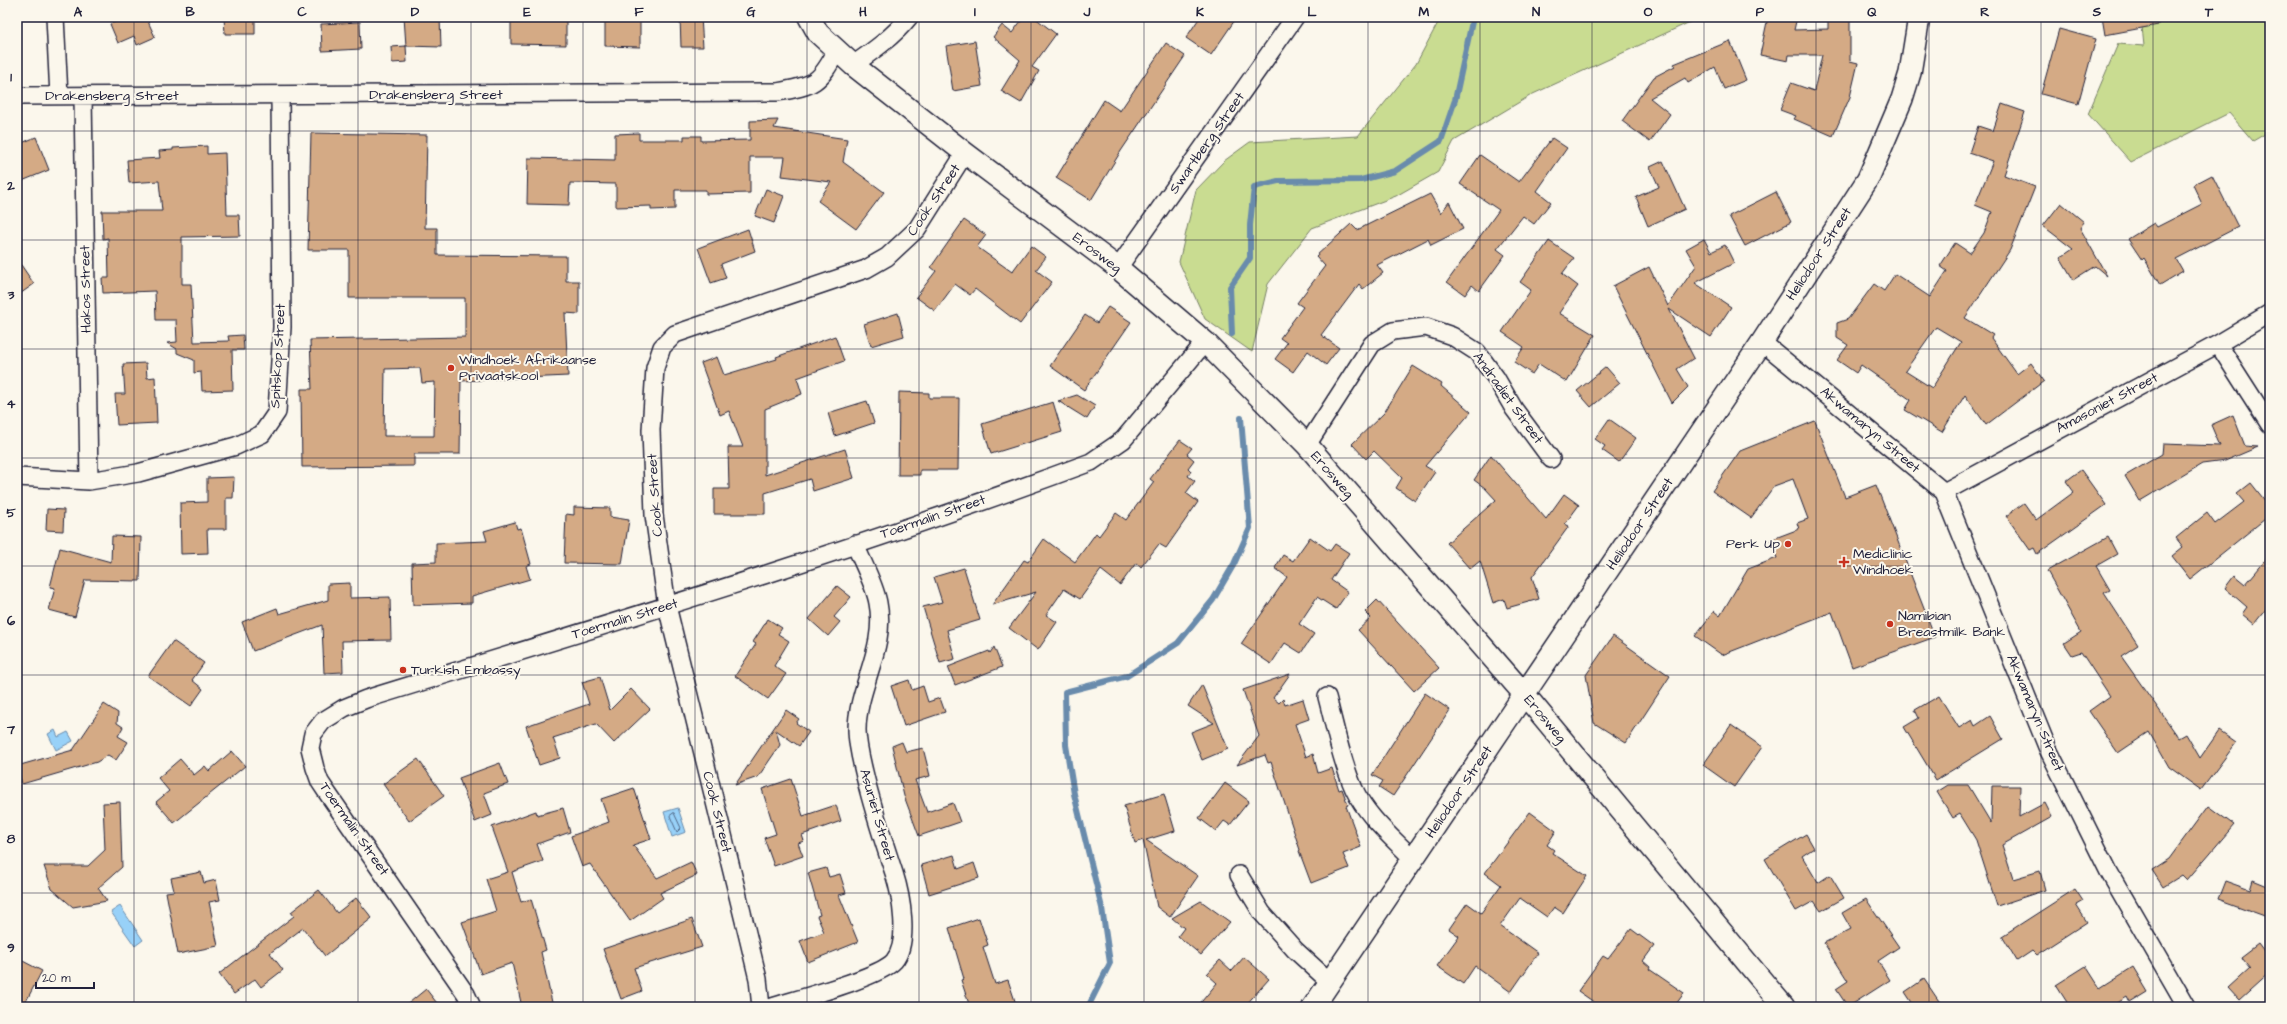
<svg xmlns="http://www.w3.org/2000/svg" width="2287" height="1024" viewBox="0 0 2287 1024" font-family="'Architects Daughter',sans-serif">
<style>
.green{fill:#c9dc91;stroke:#767f66}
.water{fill:#98d1f8;stroke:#698bac}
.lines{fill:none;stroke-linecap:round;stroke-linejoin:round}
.shore{stroke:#516887;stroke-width:1}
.stream{stroke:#698bac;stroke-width:6}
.building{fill:#d4aa85;stroke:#22223b;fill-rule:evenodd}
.minor-casing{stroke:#22223b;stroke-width:20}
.tertiary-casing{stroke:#22223b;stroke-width:24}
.minor{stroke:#fbf7ec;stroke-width:17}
.tertiary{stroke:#fbf7ec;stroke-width:21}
.grid{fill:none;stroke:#22223b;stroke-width:1;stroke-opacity:0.55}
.poi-dot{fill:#c8321e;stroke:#fbf7ec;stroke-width:1.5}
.labels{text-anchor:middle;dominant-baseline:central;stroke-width:4;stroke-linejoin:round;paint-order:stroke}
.street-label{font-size:14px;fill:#22223b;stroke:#fbf7ec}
.poi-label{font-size:14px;fill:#22223b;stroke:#fbf7ec;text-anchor:start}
.neatline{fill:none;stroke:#22223b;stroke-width:1.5}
.grid-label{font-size:13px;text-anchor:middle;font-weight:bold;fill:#22223b}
</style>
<rect width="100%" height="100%" fill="#fbf7ec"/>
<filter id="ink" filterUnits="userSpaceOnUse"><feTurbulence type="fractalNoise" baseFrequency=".025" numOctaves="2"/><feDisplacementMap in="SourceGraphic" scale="8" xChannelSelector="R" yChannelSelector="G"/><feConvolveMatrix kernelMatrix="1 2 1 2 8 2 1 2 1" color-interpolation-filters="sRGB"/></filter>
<g filter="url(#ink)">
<path class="green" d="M1441 17H1701L1533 94 1454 141 1438 172 1396 196 1312 228 1268 284 1252 352 1205 319 1179 262 1196 190 1224 161 1250 142 1358 136 1416 64Z
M2141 17H2270V131L2253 141 2229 113 2131 162 2088 114 2118 44 2144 46Z"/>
<path class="water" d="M55 730 58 737 68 732 73 741 56 750 48 734Z
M678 808 686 832 672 837 664 812Z
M120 906 143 940 135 946 111 912Z"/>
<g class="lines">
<path class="shore" d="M674 813 681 828 677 832 670 816Z"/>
<path class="stream" d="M1232 334 1230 287 1250 258V225L1254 187 1278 181 1361 180 1395 171 1441 141 1455 100 1473 17
M1088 1007 1110 963 1102 908 1074 794 1066 745 1065 692 1127 676 1178 643 1213 600 1234 564 1250 528 1241 418"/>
</g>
<path class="building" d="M127 17H146L155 37 137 45 134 36 118 43 110 24Z
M224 17H255V34H225Z
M404 17H440L441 47 406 46Z
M511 17H566V45L511 44Z
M605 17 640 19V47L605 46Z
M680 17H701L703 47H681Z
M1024 17H1034L1056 34 1032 67 1039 71 1021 103 1001 91 1020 60 993 37 1002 25 1012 33Z
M1200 17H1237L1211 55 1186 38Z
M1768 17H1797L1794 30 1828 29V17H1850V61L1858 63 1850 97 1833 136 1794 119 1796 116 1780 110 1791 83 1814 91 1822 55H1789L1788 61 1760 55Z
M2102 17H2157L2158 25 2105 35Z
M360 22 361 49 322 51 321 24Z
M2059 29 2096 39 2078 104 2041 94Z
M975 41 982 86 953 91 946 46Z
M1730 41 1746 80 1724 89 1715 67 1688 83 1685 78 1650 98 1670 114 1650 142 1622 121 1654 77 1675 66 1674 64Z
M1166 43 1185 56 1121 151 1091 200 1056 178 1104 100 1120 111Z
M406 46 407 62 392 63 391 47Z
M2002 104 2025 112 2004 175 2035 187 2010 250 1965 318 1993 335 1991 338 2017 374 2031 363 2044 381 1986 425 1965 395 1942 432 1905 410 1911 400 1861 365 1856 373 1837 360 1848 345 1837 338V323L1848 319 1874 284 1884 291 1895 274 1930 297 1947 271 1940 266 1955 243 1970 253 1984 233 1992 212 1975 205 1993 161 1969 153 1978 126 1993 131ZM1936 327 1961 342 1932 388 1905 371Z
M778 120 774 128 847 139 843 162 884 192 856 229 818 201 831 182 782 176 785 157H750V193L706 194V190H675V209L651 210V206L616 207V184L570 183 569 205 527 204 528 158 615 160V134L639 133V140H684V136H701V141L750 140V121Z
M311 133 427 135 425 228H437V255L566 256V281H579V314L565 313 568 376 461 381 460 454H414V466L302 467 301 389H312L310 340 465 337V298H349V250H308ZM420 368 422 383 435 382 434 436H384L385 369Z
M36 137 49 170 17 183V145Z
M1552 138 1567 148 1537 191 1551 202 1534 224 1523 216 1497 249 1505 255 1479 291 1472 285 1465 295 1447 282 1499 210 1460 184 1480 155 1519 182Z
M207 146V154L225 153 227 215H239L240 236 182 237V284H191L194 342 229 341 228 336 243 335 244 350H232L233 390 202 391 201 372 194 373V360L177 353V349L167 343 177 342 176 320H156L155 291 103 293 102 278H109L108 238 103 239 102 211H162L159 181 129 183 127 160 160 158 159 151 173 150V148Z
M1663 161 1685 209 1648 226 1636 197 1659 187 1650 167Z
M2212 175 2238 227 2176 259 2183 271 2160 285 2144 258 2142 260 2128 239 2154 223 2157 227 2202 204 2193 185Z
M766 189 784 196 774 223 755 216Z
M1776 192 1791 222 1745 246 1729 216Z
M1430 194 1441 213 1449 202 1463 229 1431 245 1428 239 1377 265 1383 273 1363 289 1359 284 1321 335 1339 348 1326 365 1308 351 1293 372 1275 359 1287 343 1280 338 1303 307 1297 303 1325 266 1316 256 1351 224 1357 230Z
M2061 203 2084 222 2080 228 2107 276 2095 266 2073 280 2060 258 2073 249 2043 226Z
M964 220 986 235 977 247 1012 272 1031 246 1046 257 1036 270 1052 282 1020 324 975 289 970 295 955 284 935 311 916 297 936 271 931 267Z
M748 229 755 251 721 264 726 278 711 283 698 248Z
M1704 239 1711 252 1725 245 1734 263 1695 283 1731 307 1711 337 1669 309 1694 358 1677 369 1688 387 1672 403 1613 286 1649 267 1668 306 1696 266 1686 249Z
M1549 241 1574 258 1562 274 1578 286 1559 313 1595 335 1567 382 1539 364 1532 374 1514 362 1524 347 1502 332 1531 290 1520 282Z
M17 259 34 284 17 296Z
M1108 307 1131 322 1084 390 1050 366 1085 315 1097 323Z
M898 313 904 336 871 346 864 324Z
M835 336 844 361 797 378 802 394 765 409V475L845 449 854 478 813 491 810 479 765 493V514H714V489H729L728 447H743L729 411 720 415 701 363 717 357 724 375 777 359 776 357Z
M146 363 147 378 155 377 157 423 117 425 115 394H125L123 364Z
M1413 366 1442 384 1441 386 1471 412 1425 466 1435 472 1415 501 1396 488 1402 478 1374 451 1366 459 1352 444 1384 413Z
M1606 367 1620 383 1591 407 1577 391Z
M899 392 929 393V398H959L958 470H920V475H898Z
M1077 395 1095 406 1087 419 1058 401Z
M867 401 874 423 835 436 828 413Z
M1053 402 1062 432 991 454 982 424Z
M2233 415 2245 446 2258 447 2225 461 2202 464 2140 501 2125 476 2162 454 2163 444 2220 446 2211 425Z
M1609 419 1636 438 1619 462 1602 450 1605 446 1595 439Z
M1815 421 1845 497 1876 485 1935 637 1852 667 1832 612 1722 655 1695 636 1714 611 1720 616 1748 569 1777 558 1770 540 1799 529 1797 523 1808 519 1793 479 1774 486 1751 518 1712 491 1740 451Z
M1180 440 1192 448 1187 454 1194 460 1188 468 1191 471 1188 476 1195 481 1186 493 1198 502 1166 548 1159 544 1141 567 1136 563 1120 585 1101 570 1080 599 1064 589 1046 615 1057 622 1038 650 1009 628 1036 592 992 605 1024 560 1028 562 1044 539 1075 562 1096 533 1099 536 1116 513 1126 520 1154 482 1150 479Z
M1491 455 1546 519 1564 494 1579 505 1565 524 1569 526 1532 577 1539 599 1507 608 1504 599 1493 603 1480 561 1470 569 1447 543 1496 500 1485 488 1474 480Z
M2081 470 2106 505 2037 554 2034 548 2030 550 2006 516 2024 503 2036 520 2074 492 2066 481Z
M234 477 233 498H226V529H207L208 553 181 554 180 503 207 502V478Z
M2251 483 2270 507V515L2190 579 2172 556 2183 547 2176 538 2207 513 2215 524 2244 502 2237 494Z
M574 507 610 508V517L629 520 622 564 564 563 566 514 574 515Z
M47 509 64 510 63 531 46 530Z
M515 522 517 529 521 528 531 564 526 566 530 579 472 596V603L413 605 412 563 436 562V543L487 541 484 531Z
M112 536 141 537 140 581 85 580 75 617 49 610 55 588 50 587 60 548 111 562Z
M1310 537 1330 551 1335 544 1349 553 1331 580 1348 592 1336 609 1317 597 1299 624 1314 634 1301 653 1285 643 1271 664 1241 644 1287 577 1275 568 1283 555 1293 561Z
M2108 537 2117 554 2096 566 2110 590 2104 593 2138 645 2121 656 2179 738 2186 734 2200 758 2219 731 2236 743 2201 790 2169 767 2149 732 2118 753 2089 711 2110 696 2081 652 2072 655 2064 643 2081 632 2047 571Z
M2270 555V604L2254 624 2242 614 2247 607 2225 588 2234 576 2245 585Z
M964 568 980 620 947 630 955 659 940 663 923 607 942 602 934 577Z
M350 583V598L390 597 391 640 342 641 343 672 324 673 322 625 253 651 242 622 277 608 279 614 328 600V584Z
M837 586 851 597 834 617 840 622 828 636 809 619Z
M1377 600 1439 668 1414 691 1358 630 1371 618 1365 612Z
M768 619 782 628 778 634 789 641 774 666 786 674 768 699 735 676 756 644 753 642Z
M1613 636 1670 676 1626 743 1594 723 1586 675Z
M173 641 204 663 192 680 203 689 191 706 148 676Z
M994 647 1002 667 955 685 948 667 989 651 990 653Z
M1290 674 1273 698 1279 703 1283 699 1285 705 1303 699 1309 719 1295 724 1306 757 1313 754 1318 773 1332 768 1339 790 1342 789 1348 805 1346 806 1361 847 1343 854 1349 868 1311 883 1299 851 1300 850 1271 762 1268 763 1265 755 1237 765 1259 736 1243 690Z
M600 677 610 710 631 689 650 709 614 743 596 724 553 738 560 758 539 765 526 726 589 704 582 682Z
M909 680 912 690 923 686 928 702 940 698 945 712 904 726 891 686Z
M1202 685 1228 749 1202 760 1191 732 1214 723 1188 706Z
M1425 693 1450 710 1393 796 1379 787 1383 781 1372 775Z
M1939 696 1959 728 1972 720 1975 726 1990 716 2003 739 1936 780 1904 727 1919 718 1915 710Z
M104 704 118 713 117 723 123 727 118 736 128 742 116 760 108 755 97 762 22 784 17 766 73 750Z
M786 710 799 719 796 723 809 732 799 746 776 730 780 745 758 777 735 785Z
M1731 725 1762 747 1734 787 1703 765Z
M902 742 906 752 923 748 930 776 915 780 927 812 953 803 960 822 919 836 904 796 892 746Z
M232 751 245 766 174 823 156 802 169 791 158 778 180 759 194 775 205 766 209 771Z
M418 759 444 796 409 821 383 784Z
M500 763 508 784 484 793 492 815 475 822 459 778Z
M791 779 803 816 836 805 841 821 802 835 804 841 798 843 803 856 774 866 764 838 776 834 762 789Z
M1225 783 1249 801 1230 825 1224 821 1216 831 1199 818Z
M1948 785H1968L1991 823 1992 786H2020L2019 817 2045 803 2052 817 2002 845 2013 879 2040 871 2045 890 1997 906 1976 840 1960 814 1953 818 1937 792Z
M634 788 651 839 633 845 657 878 691 862 697 875 660 893 663 898 630 921 590 864 582 867 571 836 609 822 601 799Z
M1164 794 1175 831 1146 840 1198 876 1170 917 1157 907 1143 840 1135 843 1124 806Z
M120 802 122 867 98 888 107 901 73 907 52 889 44 866H88L105 850 103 803Z
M2208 806 2234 825 2187 880 2182 875 2163 887 2152 870 2169 859Z
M563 808 570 832 537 844 543 861 512 872 521 902 531 899 546 950 541 952 553 1007H522L512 963 481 974 462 922 496 911 486 879 508 872 492 827 536 811 537 815Z
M1530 812 1556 831 1547 845 1554 850 1552 853 1587 876 1563 913 1554 907 1547 917 1520 898 1500 926 1538 953 1511 992 1475 966 1463 984 1437 966 1459 936 1449 929 1467 903 1481 913 1501 885 1485 873Z
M1806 834 1814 848 1802 856 1818 883 1830 875 1844 898 1821 911 1814 901 1796 911 1765 859Z
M954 855 958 869 974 863 979 878 929 894 921 865Z
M826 868 829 877 840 874 846 893 839 895 858 942 808 962 800 941 824 932 817 916 820 915 808 873Z
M201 872 204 883 216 880 220 900 209 902 218 946 178 954 166 892 174 891 171 878Z
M2253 880 2270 887V918L2218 899 2225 881 2250 890Z
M2075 889 2083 901 2076 905 2087 922 2036 955 2032 951 2017 961 2002 936Z
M319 890 337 913 356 898 372 918 325 956 303 928 270 953 283 970 261 987 255 979 234 994 219 974 294 916 291 912Z
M1866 899 1899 947 1878 961 1890 980 1848 1007 1836 989 1848 981 1824 943 1851 929 1842 913Z
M1201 901 1230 922 1201 955 1178 936 1184 928 1172 918Z
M979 918 988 945 983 947 995 984 1008 980 1017 1007H970L961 980 964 979 949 928Z
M692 919 702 947 634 968 642 991 621 999 603 949Z
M1631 929 1654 946 1643 961 1650 967 1649 969 1684 993 1674 1007H1601L1578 991 1603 956 1608 959Z
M2258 944 2270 960V972L2239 1000 2228 988 2250 968 2241 957Z
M1244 957 1269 979 1244 1007H1197L1217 983 1207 974 1220 960 1232 971Z
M17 958 42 971 23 1007H17Z
M2086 966 2100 988 2133 967 2148 992 2130 1003 2127 997 2111 1007H2070L2056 985Z
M1924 979 1943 1007H1915L1905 992Z
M426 989 440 1007H404Z"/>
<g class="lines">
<defs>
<path id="minor" d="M55 17 59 96
M853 65C873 51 894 36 909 17
M17 96 777 92C814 86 820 83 837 50
M83 97 89 481
M1118 268 1295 17
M1762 342 1944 492 2048 749 2109 872 2187 1007
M2218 344 2270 425
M1307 445 1372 344 1393 331 1426 327 1452 336 1477 352 1496 378 1514 409 1551 459
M17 477 89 481 138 473 236 446 262 434 277 412 282 327 280 95
M1944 492 2218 344 2270 313
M1327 697C1335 727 1341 760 1354 789 1367 817 1393 838 1414 860
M1239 875 1262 913 1295 950 1330 982
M472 1007 466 994 328 794 320 782 315 768 310 748 313 734 323 721 344 708 366 699C609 624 853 551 1091 462L1123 440 1205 342
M761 1007 758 979 748 937 667 606 654 515 651 430 655 368 662 347 675 334 866 269 887 257 917 229 965 153
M772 1007C797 999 879 978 894 961 910 942 901 895 894 873 883 840 872 807 864 772 861 759 857 744 857 730 857 687 887 648 878 603 875 585 862 562 855 544"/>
<path id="tertiary" d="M809 17 818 33 853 65 965 153 1118 268 1205 342 1307 445 1525 695 1784 1007
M1313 1007 1762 342 1868 179 1902 99 1910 73 1919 17"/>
</defs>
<use href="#minor" class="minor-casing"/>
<use href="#tertiary" class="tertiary-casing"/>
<use href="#minor" class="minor"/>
<use href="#tertiary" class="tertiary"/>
</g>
</g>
<path class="grid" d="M134 17V1007M246 17V1007M358 17V1007M471 17V1007M583 17V1007M695 17V1007M807 17V1007M919 17V1007M1031 17V1007M1144 17V1007M1256 17V1007M1368 17V1007M1480 17V1007M1592 17V1007M1704 17V1007M1816 17V1007M1929 17V1007M2041 17V1007M2153 17V1007M17 131H2270M17 240H2270M17 349H2270M17 458H2270M17 566H2270M17 675H2270M17 784H2270M17 893H2270"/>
<g class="poi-dot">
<circle cx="451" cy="368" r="4"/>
<circle cx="1788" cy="544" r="4"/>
<path d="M1842 556h4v4h4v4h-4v4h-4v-4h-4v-4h4z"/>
<circle cx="1890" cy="624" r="4"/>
<circle cx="403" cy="670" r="4"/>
</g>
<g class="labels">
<g class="street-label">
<text x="436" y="95">Drakensberg Street</text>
<text x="112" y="96">Drakensberg Street</text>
<text transform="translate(1207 143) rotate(-55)">Swartberg Street</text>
<text transform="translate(934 200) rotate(-56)">Cook Street</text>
<text transform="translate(1097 253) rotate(37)">Erosweg</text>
<text transform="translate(1819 254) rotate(-57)">Heliodoor Street</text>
<text transform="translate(86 289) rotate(-91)">Hakos Street</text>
<text transform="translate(278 356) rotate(-87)">Spitskop Street</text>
<text transform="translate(1508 398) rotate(54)">Andradiet Street</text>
<text transform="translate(2107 403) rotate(-28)">Amasoniet Street</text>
<text transform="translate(1870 430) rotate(40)">Akwamaryn Street</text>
<text transform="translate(1332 475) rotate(49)">Erosweg</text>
<text transform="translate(655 495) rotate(-94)">Cook Street</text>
<text transform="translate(933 517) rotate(-19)">Toermalin Street</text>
<text transform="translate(1640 524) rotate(-56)">Heliodoor Street</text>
<text transform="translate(625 619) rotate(-17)">Toermalin Street</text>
<text transform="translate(2035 713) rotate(67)">Akwamaryn Street</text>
<text transform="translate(1545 719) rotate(50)">Erosweg</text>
<text transform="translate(1459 792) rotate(-56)">Heliodoor Street</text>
<text transform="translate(717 812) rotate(76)">Cook Street</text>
<text transform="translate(877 815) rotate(74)">Asuriet Street</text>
<text transform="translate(354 829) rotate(55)">Toermalin Street</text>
</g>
<g class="poi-label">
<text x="459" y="360">Windhoek Afrikaanse<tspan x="459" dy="16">Privaatskool</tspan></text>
<text x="1780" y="544" text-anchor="end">Perk Up</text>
<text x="1853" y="554">Mediclinic<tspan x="1853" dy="16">Windhoek</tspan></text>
<text x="1898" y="616">Namibian<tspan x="1898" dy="16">Breastmilk Bank</tspan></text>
<text x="411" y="670">Turkish Embassy</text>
</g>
</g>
<rect width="2287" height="1024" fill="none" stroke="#fbf7ec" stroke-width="44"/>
<path d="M36 982v6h58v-6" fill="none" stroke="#22223b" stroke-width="2"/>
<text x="42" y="982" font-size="12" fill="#22223b" stroke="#fbf7ec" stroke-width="3" paint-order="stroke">20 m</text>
<rect x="22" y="22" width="2243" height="980" class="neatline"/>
<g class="grid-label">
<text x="78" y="16">A</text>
<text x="190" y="16">B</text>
<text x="302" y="16">C</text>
<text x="415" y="16">D</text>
<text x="527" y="16">E</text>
<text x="639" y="16">F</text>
<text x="751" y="16">G</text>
<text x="863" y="16">H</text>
<text x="975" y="16">I</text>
<text x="1087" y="16">J</text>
<text x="1200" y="16">K</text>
<text x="1312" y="16">L</text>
<text x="1424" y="16">M</text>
<text x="1536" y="16">N</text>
<text x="1648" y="16">O</text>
<text x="1760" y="16">P</text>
<text x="1872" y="16">Q</text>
<text x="1985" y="16">R</text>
<text x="2097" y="16">S</text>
<text x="2209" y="16">T</text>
<text x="11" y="81">1</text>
<text x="11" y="190">2</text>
<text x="11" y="299">3</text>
<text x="11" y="408">4</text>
<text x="11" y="517">5</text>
<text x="11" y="625">6</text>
<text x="11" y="734">7</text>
<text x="11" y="843">8</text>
<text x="11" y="952">9</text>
</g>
</svg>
